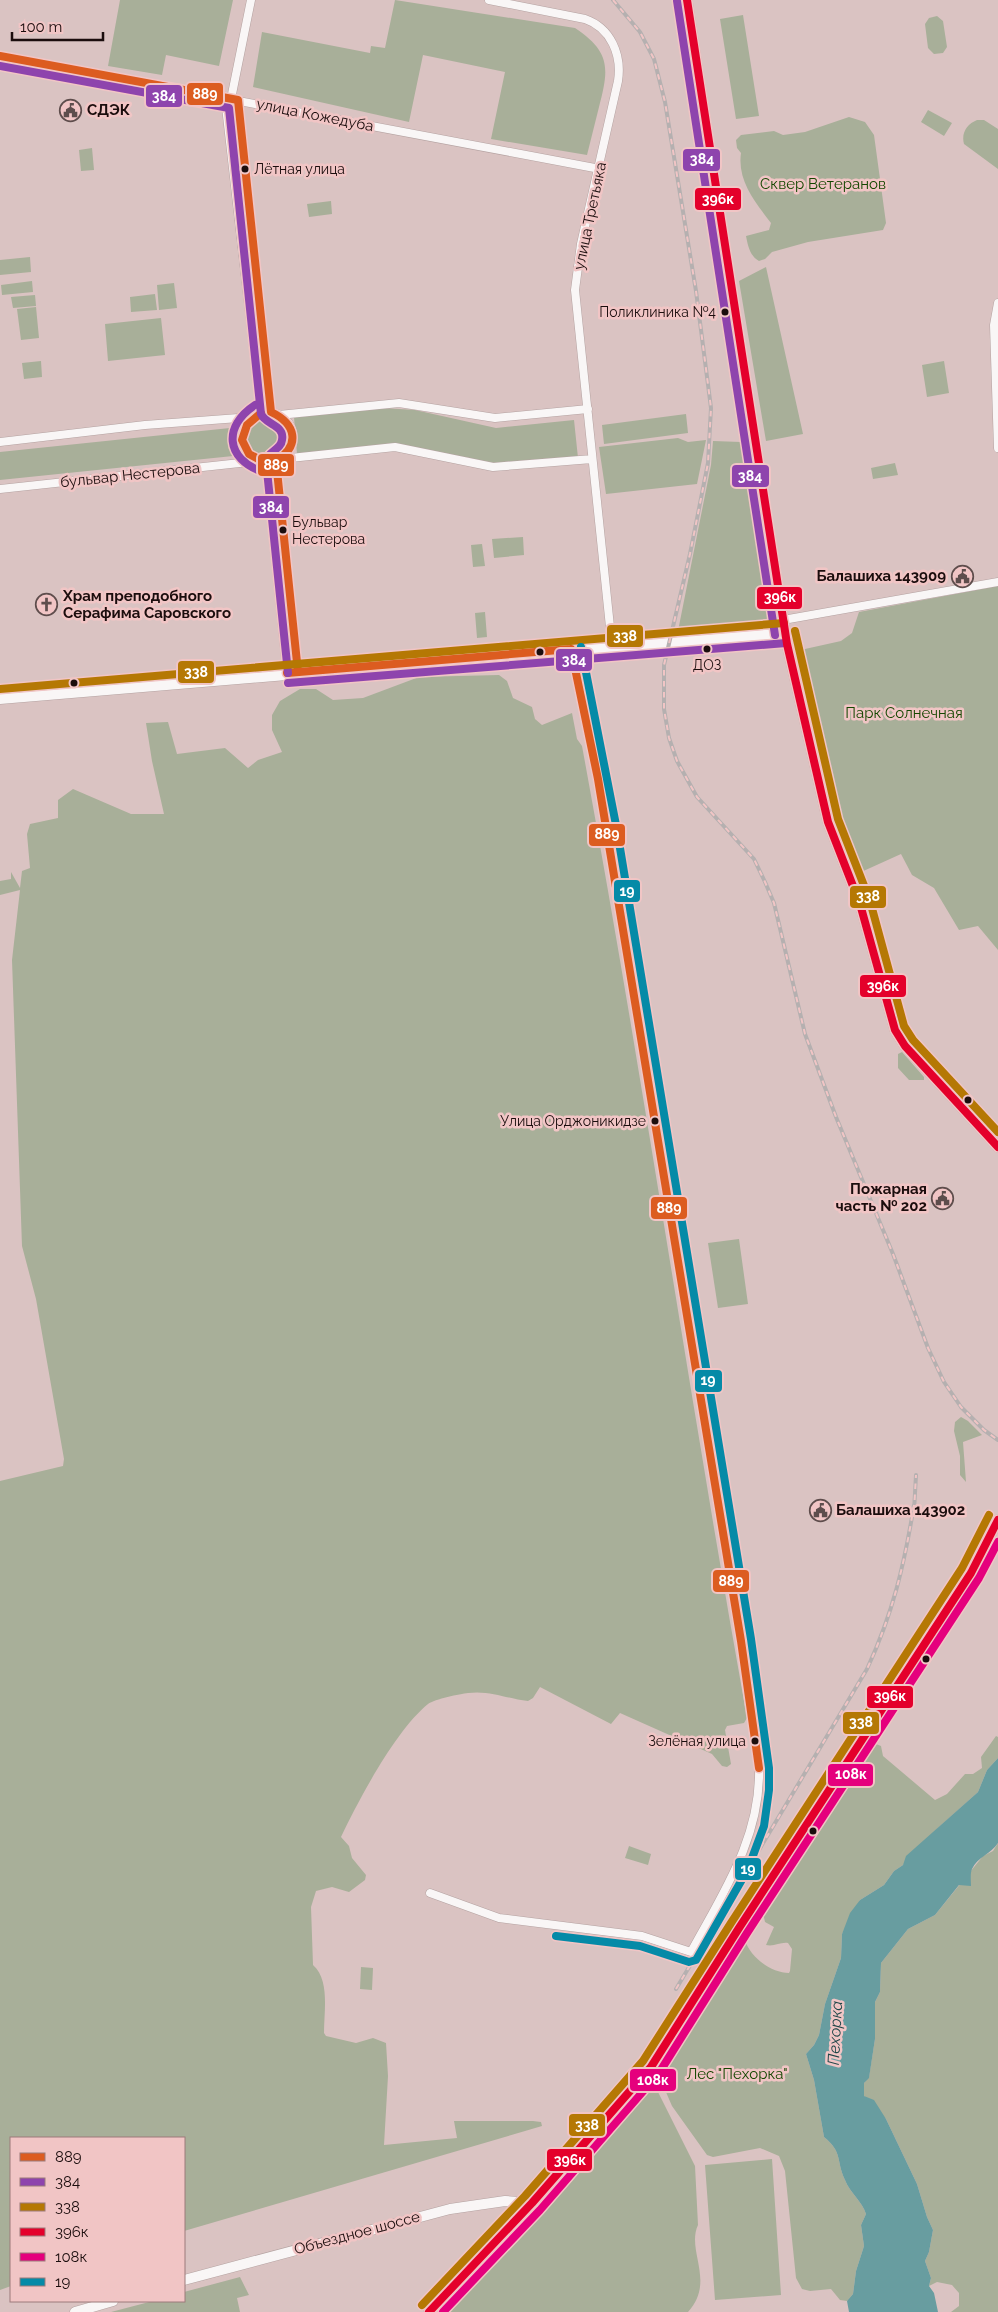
<svg xmlns="http://www.w3.org/2000/svg" width="998" height="2312" viewBox="0 0 998 2312" font-family="Raleway,sans-serif">
<style>
.green{fill:#a8af99}
.water{fill:#689da0}
.lines{fill:none;stroke-linecap:round;stroke-linejoin:round}
.minor-casing{stroke:#b4a2a1;stroke-width:9}
.major-casing{stroke:#b4a2a1;stroke-width:11}
.minor{stroke:#f9f6f6;stroke-width:8}
.major{stroke:#f9f6f6;stroke-width:10}
.rail-casing{stroke:#b5b0b0;stroke-width:4}
.rail{stroke:#f1c5c5;stroke-width:2;stroke-dasharray:5.5;stroke-linecap:butt}
.bus-1-casing{stroke:#f1c5c5;stroke-width:11}
.bus-2-casing{stroke:#f1c5c5;stroke-width:11}
.bus-3-casing{stroke:#f1c5c5;stroke-width:11}
.bus-4-casing{stroke:#f1c5c5;stroke-width:11}
.bus-5-casing{stroke:#f1c5c5;stroke-width:11}
.bus-6-casing{stroke:#f1c5c5;stroke-width:11}
.bus-1{stroke:#dc5c20;stroke-width:8}
.bus-2{stroke:#8e44ad;stroke-width:8}
.bus-3{stroke:#b57804;stroke-width:8}
.bus-4{stroke:#e4002b;stroke-width:8}
.bus-5{stroke:#e5007d;stroke-width:8}
.bus-6{stroke:#058aa7;stroke-width:8}
.bus-dot{fill:#1b0d0d;stroke:#f1c5c5;stroke-width:2}
.labels{text-anchor:middle;dominant-baseline:central;stroke-width:5;stroke-linejoin:round;paint-order:stroke}
.bus-label{font-size:14px;fill:#1b0d0d;stroke:#f1c5c5;text-anchor:end}
.poi-label{font-size:15px;font-weight:bold;fill:#1b0d0d;stroke:#f1c5c5;text-anchor:start}
.street-label{font-size:15px;fill:#1b0d0d;stroke:#f1c5c5}
.park-label{font-size:15px;fill:#144700;stroke:#f1c5c5}
.water-label{font-size:16px;font-style:italic;fill:#1f4648;stroke:#f1c5c5}
.line-badge{stroke:#f1c5c5;stroke-width:2}
.badge-label{font-size:14px;text-anchor:middle;font-weight:bold;fill:#fff}
</style>
<rect width="100%" height="100%" fill="#dac3c2"/>
<path class="green" d="M120 0H233L219 66 166 55 162 75 108 66Z
M395 0 575 28C611 52 609 69 599 107 595 123 591 139 587 155L491 139 505 72 423 55 409 122 253 87 262 32 370 53 371 46 385 48Z
M743 15 759 116 736 119 720 19Z
M937 16 943 21 947 47 943 53 934 54 928 48 925 24 929 18Z
M928 110 952 123 944 136 921 122Z
M849 117 865 122 874 135 886 223 883 230 808 242 772 252 765 259 759 261C750 256 748 246 746 236L769 230 771 223C755 202 737 180 741 153L737 148 736 140 741 135 774 131 783 135 805 132Z
M977 120H984L998 129V169L964 144C961 133 967 124 977 120Z
M92 148 94 170 81 171 79 150Z
M331 201 332 214 309 217 307 204Z
M30 257 31 272 0 275V260Z
M766 267 803 434 766 441 739 281Z
M32 281 33 292 2 295 1 285Z
M174 283 177 308 159 310 157 285Z
M155 294 157 310 131 312 130 297Z
M35 295 36 306 13 308 11 297Z
M36 307 39 338 21 340 17 309Z
M161 318 165 355 108 361 105 324Z
M41 361 42 377 24 379 22 363Z
M944 361 949 393 927 397 922 365Z
M383 408 415 410 496 428 574 420 578 458 487 464 393 444 297 454 294 417Z
M686 414 688 433 604 444 602 425Z
M247 437a21 21 0 1 1 42 0a21 21 0 1 1-42 0Z
M230 428 233 456 0 480V452Z
M678 438 688 442 706 440 697 484 606 494 599 447Z
M713 441 741 442 769 624 678 631 711 465Z
M895 463 898 475 873 479 871 468Z
M523 537 524 555 494 558 492 539Z
M482 544 485 566 473 567 471 545Z
M998 586V950L978 926 959 930 934 888 912 875 901 854 859 873 853 858 846 860 830 815 796 651 841 641 852 633 859 612Z
M485 612 487 637 477 638 475 613Z
M499 675 507 681 513 698 532 707 535 719 542 725 572 713 577 739 582 746C642 1070 689 1395 747 1718L744 1723 727 1726 725 1730 731 1764 727 1767 722 1766 712 1754 620 1713 611 1724 540 1687 533 1698 528 1701C507 1699 490 1690 468 1693 460 1694 435 1699 428 1704 396 1730 359 1799 341 1837L349 1846 352 1858 366 1875 365 1880 349 1892 332 1887 316 1891 311 1907 313 1965C330 1980 324 2011 324 2033L326 2036 356 2043 373 2038 386 2043 388 2076 384 2145 457 2138 454 2121H533L541 2122 542 2126 184 2231V2138H11V2286L0 2290V1481L63 1466 64 1459 36 1299 22 1246 12 960 20 890 0 895V881L11 879V872L20 888 22 871 30 868 27 834 30 824 58 818V800L73 789 131 814H164L152 761 146 723 168 722 177 754 225 748 248 768 258 760 282 752 272 730V715L280 701 300 689H316L333 700 363 698 419 677Z
M902 1052 924 1077V1080H909L898 1068V1054Z
M739 1239 748 1304 718 1308 708 1243Z
M961 1417 968 1421 982 1435 963 1442 966 1482 960 1475V1456L954 1431 955 1422Z
M996 1736 998 1737V1758L987 1770 978 1792 939 1827 903 1865 894 1871 884 1885 860 1900 842 1934 841 1958 825 2004 819 2035 814 2045 806 2054 814 2080 824 2137C843 2152 836 2161 845 2180 850 2193 862 2201 866 2214L861 2225 864 2246 856 2271 853 2294 847 2301 840 2300 831 2289 810 2291 802 2289 796 2278 785 2171 779 2156 760 2148 713 2157 707 2155 672 2106 656 2069 708 1986 743 1940H745C750 1957 771 1973 789 1973L790 1971 792 1949 788 1943C780 1942 774 1947 766 1945L774 1927 765 1922 763 1913 820 1829 821 1816 867 1746 876 1744 881 1746 883 1756 935 1800 947 1794 965 1774H973L982 1768 981 1757Z
M998 1843V2312H951L959 2306V2293L952 2285 937 2282 929 2286 931 2278 925 2261 929 2252 933 2230 927 2217 917 2184 886 2119 864 2096V2083L869 2077 875 2039V2002L880 1992 881 1963 908 1929 935 1915 983 1856 993 1851Z
M629 1846 651 1854 648 1865 625 1858Z
M361 1967 373 1968 372 1990 360 1989Z
M650 2076 695 2166 698 2225C686 2251 716 2281 688 2312H441L539 2205Z
M772 2159 781 2295 715 2300 705 2165Z
M240 2277 249 2295 237 2298 240 2312H111L153 2301H184V2292Z"/>
<path class="water" d="M998 1758V1843C991 1854 977 1857 972 1869 970 1873 971 1881 971 1886L959 1885 935 1915 908 1929 881 1963 880 1992 875 2002V2039L869 2078 864 2083V2096L874 2100 886 2119 917 2184 927 2217 933 2230 929 2252 925 2261 931 2278 929 2286 934 2293 938 2312H849L847 2301 853 2294 856 2271 864 2246 861 2225 866 2214C862 2201 850 2193 845 2180 836 2161 843 2152 824 2137L814 2080 806 2054 814 2045 819 2035 825 2004 841 1958 842 1934 850 1913 860 1900 884 1885 894 1871 903 1865 906 1856 978 1792 987 1770Z"/>
<g class="lines">
<defs>
<path id="minor" d="M489 0 585 19C611 28 622 55 618 81L581 244 575 290 612 646
M0 56 600 169
M225 98 261 413
M231 99 251 0
M238 100 271 412
M998 303 994 325 998 448
M243 437a25 25 0 1 1 50 0a25 25 0 1 1-50 0Z
M279 415 399 403 495 418 588 409
M0 442 145 425 252 417
M281 459 395 447 493 467 592 459
M276 461 298 672
M266 463 287 673
M0 489 259 461
M783 620 998 582
M430 1893 499 1918 642 1936 691 1952C723 1893 761 1837 759 1768L741 1641 598 779 571 649"/>
<path id="major" d="M687 0 750 416 787 644 828 822 860 904 895 1030 905 1046 998 1147
M0 699 785 633
M184 2280 450 2209 505 2201 532 2203
M75 2312 113 2301
M429 2312 532 2203 651 2067 739 1928 971 1573 998 1520"/>
</defs>
<use href="#minor" class="minor-casing"/>
<use href="#major" class="major-casing"/>
<use href="#minor" class="minor"/>
<use href="#major" class="major"/>
<defs>
<path id="rail" d="M613 0 640 32 654 59 665 102 696 291 711 408 708 463 690 554 664 665V709L669 738 677 761 697 797 754 859 765 882 774 903 805 1034 836 1117 893 1254 928 1348 944 1382 961 1407 984 1430 998 1440
M914 1511 916 1475
M676 1989 867 1669C893 1613 904 1566 914 1505"/>
</defs>
<use href="#rail" class="rail-casing"/>
<use href="#rail" class="rail"/>
<defs>
<path id="bus-1" d="M0 56 238 100 271 412C296 424 301 445 276 461L298 672
M261 413 247 425 242 440 249 454 266 463
M571 649 598 779 741 1641 759 1768
M287 673 571 649"/>
<path id="bus-2" d="M677 1 775 635
M0 66 229 108 261 414C266 425 285 425 282 440 281 450 268 451 266 461L288 673
M255 405C223 426 225 459 263 472
M288 683 786 643"/>
<path id="bus-3" d="M795 631 838 819 870 901 904 1026 913 1040 998 1132
M0 689 784 623
M422 2305 525 2196 643 2061 731 1923 962 1568 989 1515"/>
<path id="bus-4" d="M687 0 787 644 828 822 860 904 895 1030 905 1046 998 1147
M429 2312 532 2203 651 2067 739 1928 971 1573 998 1520"/>
<path id="bus-5" d="M443 2312 540 2210 659 2073 747 1933 979 1578 998 1542"/>
<path id="bus-6" d="M556 1936 640 1946 689 1962 696 1960 748 1869 764 1826 769 1790V1768L751 1639 617 830 581 647"/>
</defs>
<use href="#bus-1" class="bus-1-casing"/>
<use href="#bus-2" class="bus-2-casing"/>
<use href="#bus-3" class="bus-3-casing"/>
<use href="#bus-4" class="bus-4-casing"/>
<use href="#bus-5" class="bus-5-casing"/>
<use href="#bus-6" class="bus-6-casing"/>
<use href="#bus-1" class="bus-1"/>
<use href="#bus-2" class="bus-2"/>
<use href="#bus-3" class="bus-3"/>
<use href="#bus-4" class="bus-4"/>
<use href="#bus-5" class="bus-5"/>
<use href="#bus-6" class="bus-6"/>
</g>
<defs>
<symbol id="civic-ring" viewBox="-11 -11 22 22"><circle r="9.5" fill="#f1c5c5" stroke="#5e4d4c" stroke-width="1.5"/><path d="M-.6-6.5H3V-4.5H.6V-3L4-1V1h2V6H-6V1h2V-1L-.6-3ZM-1.2 2.5V6h2.4V2.5Z" fill="#5e4d4c"/></symbol>
<symbol id="church-ring" viewBox="-11 -11 22 22"><circle r="9.5" fill="#f1c5c5" stroke="#5e4d4c" stroke-width="1.5"/><path d="M-1.2-6h2.4v3.5h3.3v2.4h-3.3V6h-2.4V-.1h-3.3v-2.4h3.3Z" fill="#5e4d4c"/></symbol>
</defs>
<g fill-rule="evenodd">
<use href="#civic-ring" x="58" y="98" width="25" height="25"/>
<use href="#civic-ring" x="950" y="564" width="25" height="25"/>
<use href="#church-ring" x="34" y="592" width="25" height="25"/>
<use href="#civic-ring" x="930" y="1186" width="25" height="25"/>
<use href="#civic-ring" x="808" y="1498" width="25" height="25"/>
</g>
<g class="bus-dot">
<circle cx="245" cy="169" r="4.5"/>
<circle cx="725" cy="312" r="4.5"/>
<circle cx="283" cy="530" r="4.5"/>
<circle cx="707" cy="649" r="4.5"/>
<circle cx="540" cy="652" r="4.5"/>
<circle cx="74" cy="683" r="4.5"/>
<circle cx="968" cy="1100" r="4.5"/>
<circle cx="655" cy="1121" r="4.5"/>
<circle cx="926" cy="1659" r="4.5"/>
<circle cx="755" cy="1741" r="4.5"/>
<circle cx="813" cy="1831" r="4.5"/>
</g>
<g class="labels">
<g class="bus-label">
<text x="254" y="169" text-anchor="start">Лётная улица</text>
<text x="716" y="312">Поликлиника №4</text>
<text x="292" y="522" text-anchor="start">Бульвар<tspan x="292" dy="17">Нестерова</tspan></text>
<text x="707" y="665" text-anchor="middle">ДОЗ</text>
<text x="646" y="1121">Улица Орджоникидзе</text>
<text x="746" y="1741">Зелёная улица</text>
</g>
<g class="poi-label">
<text x="87" y="110">СДЭК</text>
<text x="946" y="576" text-anchor="end">Балашиха 143909</text>
<text x="63" y="596">Храм преподобного<tspan x="63" dy="17">Серафима Саровского</tspan></text>
<text x="927" y="1189" text-anchor="end">Пожарная<tspan x="927" dy="17">часть № 202</tspan></text>
<text x="836" y="1510">Балашиха 143902</text>
</g>
<g class="street-label">
<text transform="translate(315 115) rotate(11)">улица Кожедуба</text>
<text transform="translate(590 216) rotate(-78)">улица Третьяка</text>
<text transform="translate(130 475) rotate(-6)">бульвар Нестерова</text>
<text transform="translate(357 2233) rotate(-15)">Объездное шоссе</text>
</g>
<g class="park-label">
<text x="823" y="184">Сквер Ветеранов</text>
<text x="904" y="713">Парк Солнечная</text>
<text x="737" y="2074">Лес "Пехорка"</text>
</g>
<g class="water-label">
<text transform="translate(835 2033) rotate(-87)">Пехорка</text>
</g>
</g>
<g class="line-badge">
<rect x="186" y="82" width="38" height="24" rx="5" fill="#dc5c20"/>
<rect x="145" y="84" width="38" height="24" rx="5" fill="#8e44ad"/>
<rect x="682" y="148" width="39" height="24" rx="5" fill="#8e44ad"/>
<rect x="694" y="187" width="48" height="24" rx="5" fill="#e4002b"/>
<rect x="257" y="453" width="38" height="24" rx="5" fill="#dc5c20"/>
<rect x="731" y="464" width="39" height="24" rx="5" fill="#8e44ad"/>
<rect x="252" y="495" width="38" height="24" rx="5" fill="#8e44ad"/>
<rect x="756" y="586" width="47" height="24" rx="5" fill="#e4002b"/>
<rect x="606" y="624" width="38" height="24" rx="5" fill="#b57804"/>
<rect x="555" y="648" width="38" height="24" rx="5" fill="#8e44ad"/>
<rect x="177" y="660" width="38" height="24" rx="5" fill="#b57804"/>
<rect x="588" y="823" width="38" height="24" rx="5" fill="#dc5c20"/>
<rect x="613" y="879" width="28" height="24" rx="5" fill="#058aa7"/>
<rect x="849" y="885" width="38" height="24" rx="5" fill="#b57804"/>
<rect x="859" y="974" width="48" height="24" rx="5" fill="#e4002b"/>
<rect x="650" y="1196" width="38" height="24" rx="5" fill="#dc5c20"/>
<rect x="694" y="1369" width="29" height="24" rx="5" fill="#058aa7"/>
<rect x="712" y="1569" width="38" height="24" rx="5" fill="#dc5c20"/>
<rect x="866" y="1685" width="48" height="24" rx="5" fill="#e4002b"/>
<rect x="842" y="1711" width="38" height="24" rx="5" fill="#b57804"/>
<rect x="827" y="1763" width="47" height="24" rx="5" fill="#e5007d"/>
<rect x="734" y="1857" width="28" height="24" rx="5" fill="#058aa7"/>
<rect x="629" y="2068" width="48" height="24" rx="5" fill="#e5007d"/>
<rect x="568" y="2113" width="38" height="24" rx="5" fill="#b57804"/>
<rect x="546" y="2148" width="47" height="24" rx="5" fill="#e4002b"/>
</g>
<g class="badge-label">
<text x="205" y="99">889</text>
<text x="164" y="101">384</text>
<text x="702" y="164">384</text>
<text x="718" y="204">396к</text>
<text x="276" y="470">889</text>
<text x="750" y="481">384</text>
<text x="271" y="512">384</text>
<text x="780" y="602">396к</text>
<text x="625" y="641">338</text>
<text x="574" y="665">384</text>
<text x="196" y="677">338</text>
<text x="607" y="839">889</text>
<text x="627" y="896">19</text>
<text x="868" y="901">338</text>
<text x="883" y="991">396к</text>
<text x="669" y="1213">889</text>
<text x="708" y="1385">19</text>
<text x="731" y="1586">889</text>
<text x="890" y="1701">396к</text>
<text x="861" y="1727">338</text>
<text x="851" y="1779">108к</text>
<text x="748" y="1874">19</text>
<text x="653" y="2085">108к</text>
<text x="587" y="2130">338</text>
<text x="570" y="2165">396к</text>
</g>
<rect x="10" y="2137" width="175" height="165" fill="#f1c5c5" stroke="#9b7b7b"/>
<rect x="20" y="2153" width="25" height="8" fill="#dc5c20" stroke="#9b7b7b"/>
<text x="55" y="2162" font-size="15" fill="#1b0d0d">889</text>
<rect x="20" y="2178" width="25" height="8" fill="#8e44ad" stroke="#9b7b7b"/>
<text x="55" y="2187" font-size="15" fill="#1b0d0d">384</text>
<rect x="20" y="2203" width="25" height="8" fill="#b57804" stroke="#9b7b7b"/>
<text x="55" y="2212" font-size="15" fill="#1b0d0d">338</text>
<rect x="20" y="2228" width="25" height="8" fill="#e4002b" stroke="#9b7b7b"/>
<text x="55" y="2237" font-size="15" fill="#1b0d0d">396к</text>
<rect x="20" y="2253" width="25" height="8" fill="#e5007d" stroke="#9b7b7b"/>
<text x="55" y="2262" font-size="15" fill="#1b0d0d">108к</text>
<rect x="20" y="2278" width="25" height="8" fill="#058aa7" stroke="#9b7b7b"/>
<text x="55" y="2287" font-size="15" fill="#1b0d0d">19</text>
<path d="M12 32v8h91v-8" fill="none" stroke="#1b0d0d" stroke-width="2.5"/>
<text x="20" y="32" font-size="15" fill="#1b0d0d" stroke="#f1c5c5" stroke-width="4" paint-order="stroke">100 m</text>
</svg>
